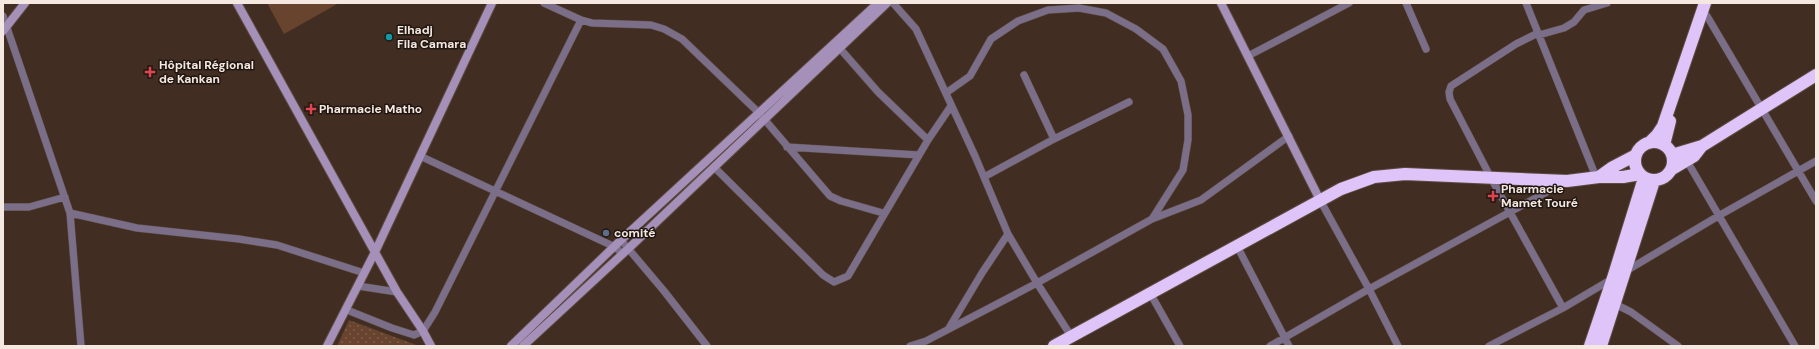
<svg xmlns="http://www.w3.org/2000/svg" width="1819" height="349" viewBox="0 0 1819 349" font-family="'DM Sans',sans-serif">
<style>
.green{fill:#68442e}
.garden{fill:url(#garden-dots)}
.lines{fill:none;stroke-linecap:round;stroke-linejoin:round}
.street-casing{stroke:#5e4b40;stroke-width:8}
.secondary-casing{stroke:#5e4b40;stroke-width:10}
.highway-casing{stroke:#5e4b40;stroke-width:14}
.street{stroke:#7b6e89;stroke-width:7}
.secondary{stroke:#a590ba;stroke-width:8}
.highway{stroke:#dfc4f9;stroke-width:12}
.culture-dot{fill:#0f9aa8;stroke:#211712;stroke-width:1.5}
.health-dot{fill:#e0444e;stroke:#211712;stroke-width:1.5}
.service-dot{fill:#5c6f8a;stroke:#211712;stroke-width:1.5}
.labels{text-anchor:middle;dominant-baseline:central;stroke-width:3;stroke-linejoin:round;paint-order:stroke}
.poi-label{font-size:12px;font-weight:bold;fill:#f5e8e0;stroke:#211712;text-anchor:start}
</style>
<defs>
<pattern id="garden-dots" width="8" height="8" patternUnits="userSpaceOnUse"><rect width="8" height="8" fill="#68442e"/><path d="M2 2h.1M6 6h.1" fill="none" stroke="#7e5f4c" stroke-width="1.8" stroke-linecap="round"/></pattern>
</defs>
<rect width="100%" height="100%" fill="#412d21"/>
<path class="green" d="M267 3H339L284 34Z"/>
<path class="garden" d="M349 320 419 346H337Z"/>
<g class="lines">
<defs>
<path id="street" d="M544 3 581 20 592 23 651 25 664 29 682 39 759 113 830 196 841 201 883 213
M893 3 916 29 975 156 1008 234 1037 283 1071 336
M1406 3 1426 49
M1526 3 1596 177
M3 16 70 213 81 346
M1707 16 1816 201
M1538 33 1516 44 1451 86 1449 92 1450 99 1491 178 1563 308
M1539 35 1564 28 1574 22 1584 10 1607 3
M836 44 878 92 928 140
M1248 56 1349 3
M1024 75 1054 139
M946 93 970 76 991 39 1018 21 1048 10 1079 8 1106 13 1136 29 1163 49 1181 81 1188 115V140L1183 170 1152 219
M787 147 919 155
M420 156 615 247 623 254
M1687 161 1795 346
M714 167 823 275 834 282 848 276 928 140 951 106
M984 177 1054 139 1129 102
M1320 200 1369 289 1398 346
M3 207H29L65 197
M70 213 137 228 239 239 277 245 364 273
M621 240 664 291 707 346
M1237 246 1289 346
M1626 271 1720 215 1816 161
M358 286 397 292
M1150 293 1180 346
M1615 304 1631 312 1678 346
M347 310 392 328 414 335 423 331 435 312 581 20
M949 328 982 273 1008 234
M910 346 926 341 1037 283 1152 219 1201 200 1289 136
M1270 346 1369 289 1565 182
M1489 346 1563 308 1612 279"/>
<path id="secondary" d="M237 3 397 292 423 331 431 346
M1221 3 1320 200
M3 31 25 3
M327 346 375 252 492 3
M511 346 621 240 878 3
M523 346 629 248 887 3"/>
<path id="highway" d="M1635 161a19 19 0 1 1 38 0a19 19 0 1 1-38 0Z
M1649 143 1657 135 1663 126 1705 3
M1664 145 1670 121
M1672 155 1702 146 1816 75
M1672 169 1694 156 1701 147
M1599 177 1613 167 1636 155
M1054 346 1341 189 1374 177 1405 174 1567 181 1599 177H1623L1640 174
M1590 346 1613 278 1644 178
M1601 346 1654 181"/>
</defs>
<use href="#street" class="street-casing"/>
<use href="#secondary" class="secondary-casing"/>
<use href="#highway" class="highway-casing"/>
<use href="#street" class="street"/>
<use href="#secondary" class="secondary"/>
<use href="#highway" class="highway"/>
</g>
<circle class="culture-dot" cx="389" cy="37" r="4"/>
<g class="health-dot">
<path d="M148 66h4v4h4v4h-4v4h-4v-4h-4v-4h4z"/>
<path d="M309 103h4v4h4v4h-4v4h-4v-4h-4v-4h4z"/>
<path d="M1491 190h4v4h4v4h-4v4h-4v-4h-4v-4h4z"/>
</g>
<circle class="service-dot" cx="606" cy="233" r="4"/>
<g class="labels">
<g class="poi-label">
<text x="397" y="30">Elhadj<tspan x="397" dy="14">Fila Camara</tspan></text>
<text x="159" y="65">Hôpital Régional<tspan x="159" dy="14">de Kankan</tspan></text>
<text x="319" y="109">Pharmacie Matho</text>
<text x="1501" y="189">Pharmacie<tspan x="1501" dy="14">Mamet Touré</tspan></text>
<text x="614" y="233">comité</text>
</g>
</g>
<rect width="1819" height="349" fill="none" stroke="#f5e8e0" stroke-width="8"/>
</svg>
